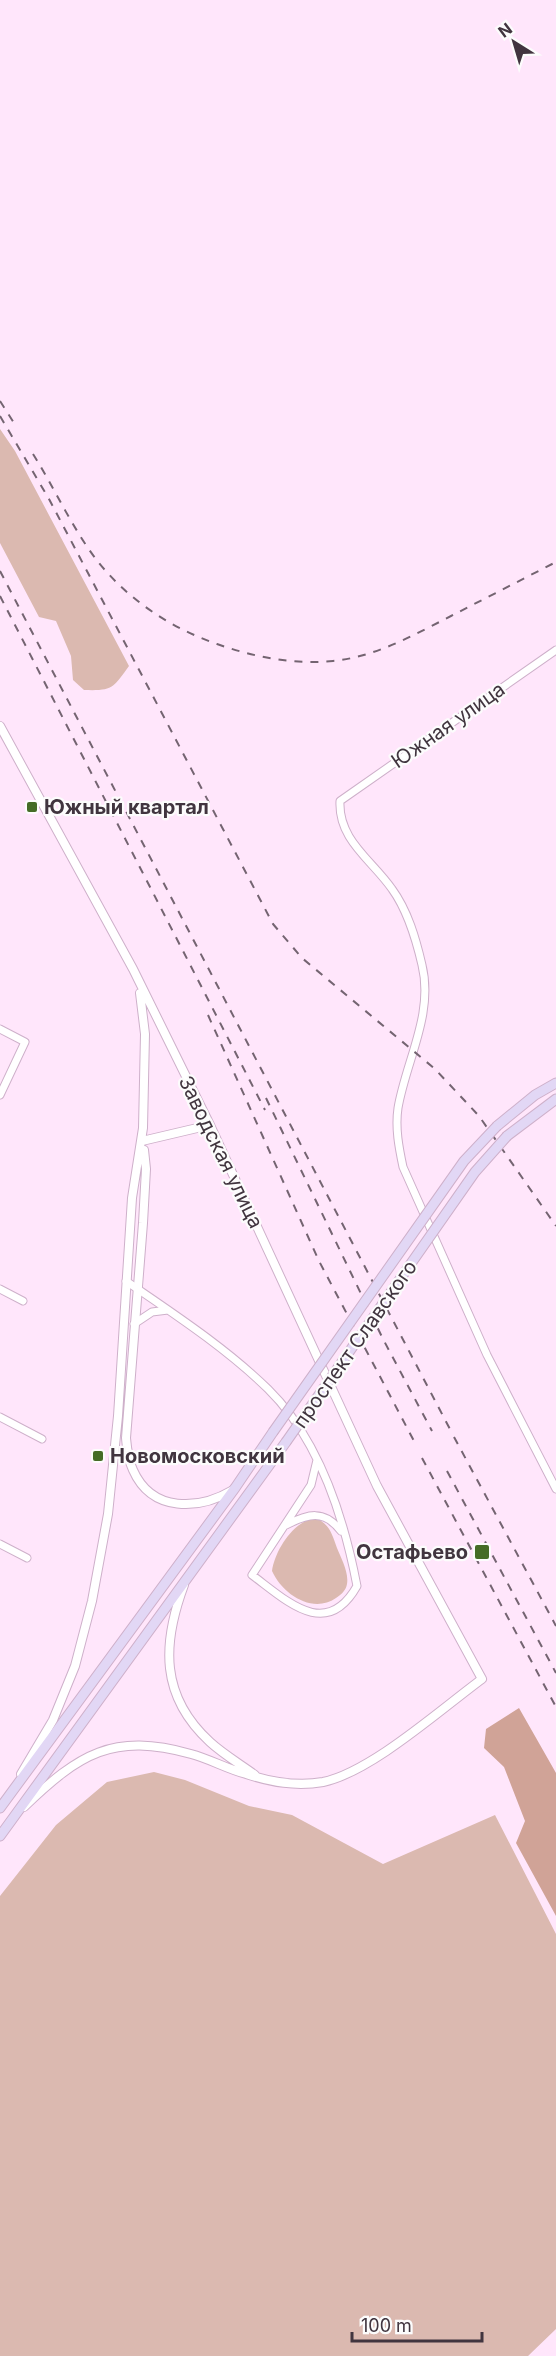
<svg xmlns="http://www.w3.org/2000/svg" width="556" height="2356" viewBox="0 0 556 2356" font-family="Inter,sans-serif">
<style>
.green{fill:#dbb9b0}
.forest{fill:#d0a397}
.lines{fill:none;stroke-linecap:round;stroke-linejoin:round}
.minor-casing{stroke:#ceb0ca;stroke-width:9}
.tertiary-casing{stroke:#ceb0ca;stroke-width:10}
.secondary-casing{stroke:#ceb0ca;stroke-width:11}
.minor{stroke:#fff;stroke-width:7}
.tertiary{stroke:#fff;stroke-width:8}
.secondary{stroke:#e2d7f5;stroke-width:9}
.rail{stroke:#746471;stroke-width:2;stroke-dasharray:8 8;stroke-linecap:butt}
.secondary-bridge-casing{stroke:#ceb0ca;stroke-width:11;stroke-linecap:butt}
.secondary-bridge{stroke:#e2d7f5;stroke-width:9}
.poi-dot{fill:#456c26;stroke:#fcfcfc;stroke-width:2}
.labels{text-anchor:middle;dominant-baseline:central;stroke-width:4.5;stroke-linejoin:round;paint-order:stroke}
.street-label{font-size:20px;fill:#41353f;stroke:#fcfcfc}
.poi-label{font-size:20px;font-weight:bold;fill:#41353f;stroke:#fcfcfc;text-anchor:start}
</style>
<rect width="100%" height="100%" fill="#ffe6fb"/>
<path class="green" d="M0 429 15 451 129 666C113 688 113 691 84 690L73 680 71 656 56 621 39 617 0 543Z
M316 1518C330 1525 332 1534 337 1548 341 1558 349 1572 347 1584 346 1590 342 1594 336 1598 313 1614 283 1595 272 1571 275 1550 294 1520 316 1518Z
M154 1772 185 1780 249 1806 292 1815 383 1864 495 1815 556 1934V2329L528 2356H0V1896L56 1825 107 1782Z"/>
<path class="forest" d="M519 1708 556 1773V1916L516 1843 525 1821 504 1767 484 1748 486 1729Z"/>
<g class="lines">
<defs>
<path id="minor" d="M556 650 340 801C338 840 372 860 392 889 408 911 416 939 422 965 434 1014 406 1061 398 1108 395 1128 399 1148 403 1167L487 1355 556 1489
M0 1029 25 1042 0 1095
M126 1281C174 1314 226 1348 268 1389 319 1439 344 1518 357 1586 326 1641 286 1600 252 1575L311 1485 317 1460
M0 1289 23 1301
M134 1324 152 1312 168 1310
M0 1417 42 1439
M286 1525C308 1514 324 1509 341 1531
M0 1544 27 1558"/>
<path id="tertiary" d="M0 726 133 969 210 1125 377 1486 482 1679C441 1709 371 1772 323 1782 296 1787 271 1782 246 1774 227 1769 210 1759 191 1754 113 1732 79 1754 24 1807
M142 1141 210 1125
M144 1150 146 1169 143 1223 126 1438C127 1449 128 1460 133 1470 152 1513 199 1510 233 1490
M184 1585C162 1644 160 1696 210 1742 223 1754 240 1764 255 1775
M21 1774 53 1720 75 1666 92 1601 108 1514 118 1416 132 1198 143 1128 145 1034 140 993"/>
<path id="secondary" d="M497 1126 535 1095 556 1083
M507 1136 556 1099
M0 1808 235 1488 273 1432
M0 1836 286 1442"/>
</defs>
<use href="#minor" class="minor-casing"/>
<use href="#tertiary" class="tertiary-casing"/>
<use href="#secondary" class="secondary-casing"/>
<use href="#minor" class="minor"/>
<use href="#tertiary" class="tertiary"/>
<use href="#secondary" class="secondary"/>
<path class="rail" d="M0 401 14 423
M0 416 49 499 273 924 302 958 435 1069 479 1116 556 1226
M33 454C55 489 73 530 99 563 130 601 171 628 217 644 254 657 293 665 333 661 375 657 414 635 451 616 486 598 521 580 556 562
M0 571 452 1433
M0 596 265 1110
M208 1015 319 1261 414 1441
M266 1098 383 1339 432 1431
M454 1437 556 1626
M422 1458 556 1707
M447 1471 556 1673"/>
<defs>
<path id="secondary-bridge" d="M273 1432 464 1161 497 1126
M286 1442 475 1172 507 1136"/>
</defs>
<use href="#secondary-bridge" class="secondary-bridge-casing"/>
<use href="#secondary-bridge" class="secondary-bridge"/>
</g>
<g class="poi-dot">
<rect x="26" y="801" width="12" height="12" rx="3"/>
<rect x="92" y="1450" width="12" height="12" rx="3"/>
<rect x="474" y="1544" width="16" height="16" rx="3"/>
</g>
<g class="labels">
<g class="street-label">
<text transform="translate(448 725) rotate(-35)">Южная улица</text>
<text transform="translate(221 1152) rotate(64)">Заводская улица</text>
<text transform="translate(355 1344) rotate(-55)">проспект Славского</text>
</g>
<g class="poi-label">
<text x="44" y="807">Южный квартал</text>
<text x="110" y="1456">Новомосковский</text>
<text x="468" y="1552" text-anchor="end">Остафьево</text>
</g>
</g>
<g transform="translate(514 42) rotate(323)" stroke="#fcfcfc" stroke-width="4.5" paint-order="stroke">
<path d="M0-4.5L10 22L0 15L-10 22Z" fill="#41353f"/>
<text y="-9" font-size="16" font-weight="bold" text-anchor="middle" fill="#41353f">N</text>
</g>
<path d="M352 2332v9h130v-9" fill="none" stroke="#41353f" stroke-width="3"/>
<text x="361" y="2332" font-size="18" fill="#41353f" stroke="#fcfcfc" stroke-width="4.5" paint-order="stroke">100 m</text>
</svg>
